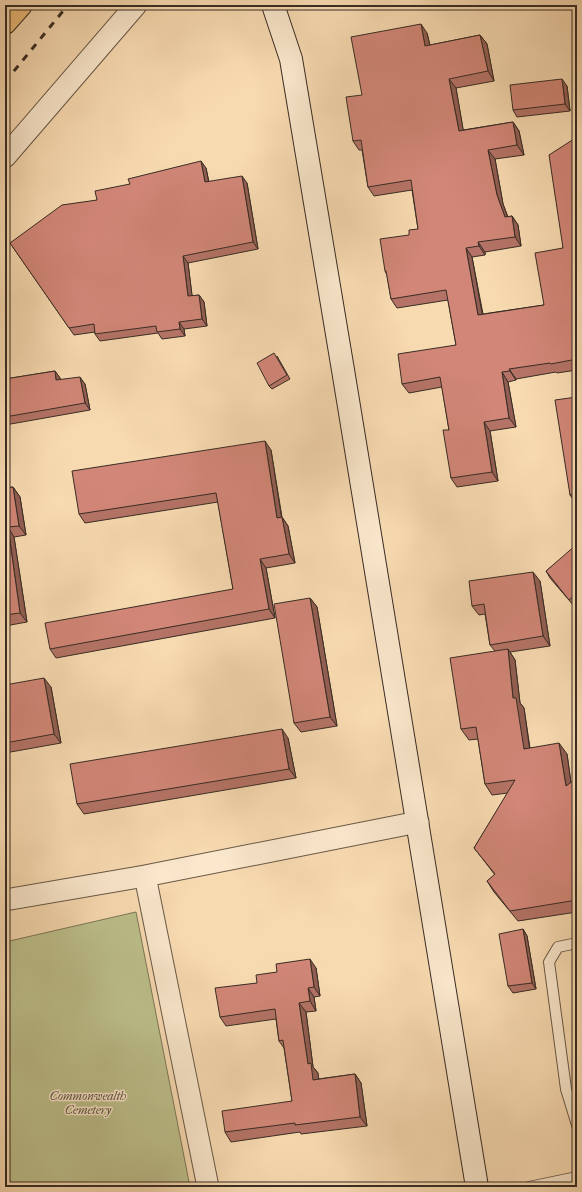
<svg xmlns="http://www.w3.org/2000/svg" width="582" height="1192" viewBox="0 0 582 1192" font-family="'IM FELL French Canon',serif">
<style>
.green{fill:#bdc08c;stroke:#7a7658}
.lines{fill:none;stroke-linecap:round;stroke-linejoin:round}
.lane-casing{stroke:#685847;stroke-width:12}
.street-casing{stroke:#685847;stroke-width:23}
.secondary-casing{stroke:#382c24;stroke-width:24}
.primary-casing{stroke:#382c24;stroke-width:24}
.lane{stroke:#fae7cc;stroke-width:10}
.street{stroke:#fae7cc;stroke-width:21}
.secondary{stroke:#fae7cc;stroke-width:22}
.primary{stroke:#ecbd78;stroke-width:22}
.rail{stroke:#382c24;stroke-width:3;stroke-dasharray:7 7;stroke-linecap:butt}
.wall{fill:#b47366;stroke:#382c24}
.shaded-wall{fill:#925e53;stroke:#382c24}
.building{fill:#d18677;stroke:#382c24}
.labels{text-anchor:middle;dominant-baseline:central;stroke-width:3;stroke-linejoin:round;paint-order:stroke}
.park-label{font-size:12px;font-style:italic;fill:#59513e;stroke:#fae7cc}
</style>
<rect width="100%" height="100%" fill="#f8dab1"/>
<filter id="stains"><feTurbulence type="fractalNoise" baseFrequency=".005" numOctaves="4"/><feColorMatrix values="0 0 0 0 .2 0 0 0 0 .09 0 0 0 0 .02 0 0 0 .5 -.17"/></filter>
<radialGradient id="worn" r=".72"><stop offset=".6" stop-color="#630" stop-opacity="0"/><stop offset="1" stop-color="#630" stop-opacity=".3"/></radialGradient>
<path class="green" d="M136 912 190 1187H5V942Z"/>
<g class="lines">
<defs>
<path id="lane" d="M577 943 558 947 549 962 566 1089 577 1125
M529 1187 577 1177"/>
<path id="street" d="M5 157 136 5
M145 876 208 1187
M5 900 145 876 418 822"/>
<path id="secondary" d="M273 5 291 59 343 370 477 1187"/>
<path id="primary" d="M5 23 21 5"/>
</defs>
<use href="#lane" class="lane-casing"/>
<use href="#street" class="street-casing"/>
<use href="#secondary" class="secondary-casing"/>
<use href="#primary" class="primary-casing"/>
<use href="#lane" class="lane"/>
<use href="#street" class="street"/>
<use href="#secondary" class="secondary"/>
<use href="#primary" class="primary"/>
<path class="rail" d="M5 82 68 5"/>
</g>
<path class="wall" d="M427 33 430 45 480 35 487 44 494 81 456 88 463 130 513 122 519 131 524 155 495 159 503 204 508 217 512 216 518 225 521 246 485 252V255L472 257 483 314 544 305 563 248 577 137V370L557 373 556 372 516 379V380L508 382 516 427 490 431 498 481 457 487 451 478 449 430 442 387 409 393 402 384 456 345 448 300 397 308 391 299 387 275 385 271 409 235 418 229 412 190 374 196 368 187 362 150H359L353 141 362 95Z
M567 86 570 111 517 117 513 110Z
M206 168 209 182 247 183 258 249 188 263 192 296 199 295 204 302 207 326 184 329 185 336 162 339 158 333 100 341 95 334V332L74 335 10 243 130 184Z
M277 356 290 379 272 389 269 386Z
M55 371 60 378V380L85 384 90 410 5 425V379Z
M577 397V505L570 495Z
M271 450 282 517 288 526 295 563 266 568 275 618 56 658 50 649 233 589 218 502 85 523 79 514Z
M13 487 20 497 26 535 14 537 27 622 5 626V488Z
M577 546V604L574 606 550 578 546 571Z
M540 581 550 646 510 652 515 660 520 703 524 708 530 748 567 754 571 783 577 778V912L518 921 494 892 487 881 495 875 482 858 474 848 508 793 492 795 485 784 478 739 469 740 461 729 495 651 490 645 485 614 479 615 472 606Z
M310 598 317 607 337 726 301 732 294 723Z
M5 685 51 687 61 743 5 753Z
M288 738 296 778 84 814 77 804Z
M523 929 527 936 536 989 513 993 508 986Z
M316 968 320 996 314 997 316 1011 306 1012 313 1067 318 1073V1079L355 1074 361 1083 367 1126 301 1134 300 1132 231 1142 225 1132 292 1101 284 1048 279 1041 276 1019 226 1026 220 1017 257 983Z"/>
<path class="shaded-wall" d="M421 24 427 33 432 55 425 46Z
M480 35 487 44 494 81 488 71Z
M449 79 456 88 465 140 459 131Z
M562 79 567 86 570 111 565 104Z
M513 122 519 131 524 155 517 145Z
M488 150 495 159 503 204 511 226 505 217 497 195Z
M201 161 206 168 210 189 205 182Z
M242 176 247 183 258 249 253 242Z
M512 216 518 225 521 246 515 237Z
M478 242 485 252V255L479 246Z
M466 248 472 257 484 324 478 315Z
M183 256 188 263 193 303 188 296Z
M199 295 204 302 207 326 202 319Z
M179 322 184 329 185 336 180 329Z
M509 369 516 379V380L510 371Z
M55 371 60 378 61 387 56 380Z
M502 372 508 382 516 427 509 418Z
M80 377 85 384 90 410 85 403Z
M484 422 490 431 498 481 492 472Z
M265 441 271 450 283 527 277 518Z
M13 487 20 497 26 535 19 526Z
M282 517 288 526 295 563 289 554Z
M8 527 14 537 27 622 20 613Z
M260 559 266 568 275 618 269 609Z
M533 572 540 581 550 646 543 636Z
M310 598 317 607 337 726 330 717Z
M508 649 515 660 520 703 524 708 531 759 524 749 513 698Z
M44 678 51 687 61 743 54 734Z
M282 729 288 738 296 778 289 769Z
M559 743 567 754 573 797 566 786Z
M523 929 527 936 536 989 532 983Z
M310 959 316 968 320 996 314 987Z
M308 988 314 997 316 1011 310 1001Z
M299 1003 306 1012 313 1067 318 1073 320 1089 313 1080 308 1064Z
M355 1074 361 1083 367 1126 360 1117Z"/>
<path class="building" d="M421 24 425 46 480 35 488 71 449 79 459 131 513 122 517 145 488 150 497 195 505 217 512 216 515 237 478 242 479 246 466 248 478 315 544 305 535 253 563 248 549 155 577 137V359L551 364 550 363 509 369 510 371 502 372 509 418 484 422 492 472 451 478 443 430H449L440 377 402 384 398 354 456 345 446 290 391 299 386 271H385L380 239 409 235V230L418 229 411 180 368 187 361 140 353 141 346 97 362 95 351 37Z
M562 79 565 104 513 110 510 85Z
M201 161 205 182 242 176 253 242 183 256 188 296 199 295 202 319 179 322 180 329 157 332 156 326 95 334 94 324 69 328 10 243 62 205 97 200 95 191 130 184 128 179Z
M274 353 287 375 269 386 257 363Z
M55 371 56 380 80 377 85 403 5 417V379Z
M577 397V494L570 495 555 400Z
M265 441 277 518 282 517 289 554 260 559 269 609 50 649 45 623 233 589 216 493 79 514 72 471Z
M13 487 19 526 8 527 20 613 5 615V488Z
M576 545 577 546V593L569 600 546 571Z
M533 572 543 636 490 645 484 604 472 606 469 581Z
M310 598 330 717 294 723 274 604Z
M508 649 513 698H516L524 749 559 743 566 786 577 778V900L510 911 487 881 495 874 474 848 515 780 485 784 476 727 461 729 450 658Z
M44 678 54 734 5 743V685Z
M282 729 289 769 77 804 70 764Z
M523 929 532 983 508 986 499 934Z
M310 959 314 987 308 988 310 1001 299 1003 308 1064 311 1063 313 1080 355 1074 360 1117 295 1125V1123L225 1132 222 1111 292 1101 283 1040 279 1041 275 1009 220 1017 215 988 257 983 256 975 277 972 276 964Z"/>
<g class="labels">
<g class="park-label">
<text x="88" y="1096">Commonwealth<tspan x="88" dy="14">Cemetery</tspan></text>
</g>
</g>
<rect width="582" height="1192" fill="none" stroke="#f8dab1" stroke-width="20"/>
<rect x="6" y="6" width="570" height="1180" fill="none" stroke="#382c24" stroke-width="2"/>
<rect x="10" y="10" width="562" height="1172" fill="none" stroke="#382c24"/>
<rect width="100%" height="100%" filter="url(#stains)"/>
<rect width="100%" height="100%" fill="url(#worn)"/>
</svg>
